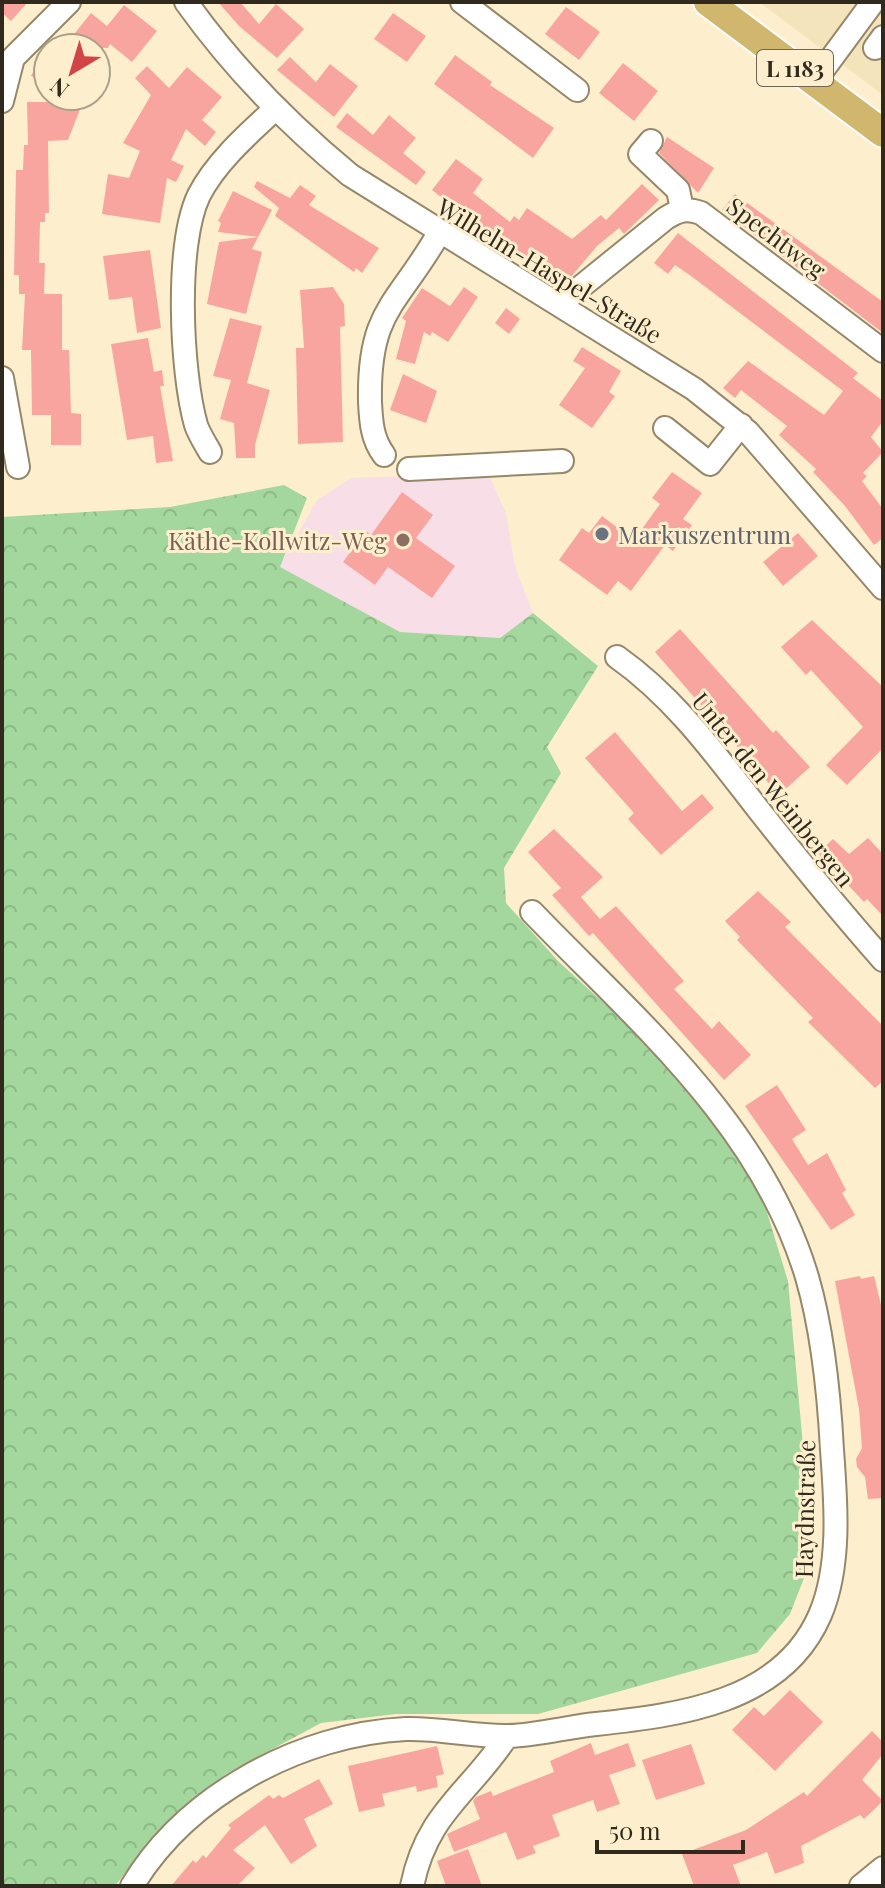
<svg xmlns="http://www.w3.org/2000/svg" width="885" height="1888" viewBox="0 0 885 1888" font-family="'Playfair Display',serif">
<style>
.built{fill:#f4e4bc}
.education{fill:#f8dee6}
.forest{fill:url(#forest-crowns)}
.building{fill:#f9a59f}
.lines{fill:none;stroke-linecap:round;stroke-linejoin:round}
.minor-casing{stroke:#95886a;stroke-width:26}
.major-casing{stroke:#fff;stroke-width:32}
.minor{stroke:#fff;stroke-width:22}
.major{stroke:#d1b76d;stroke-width:28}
.worship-dot{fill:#6b7280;stroke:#fdefce;stroke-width:3}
.education-dot{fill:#8d6e63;stroke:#fdefce;stroke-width:3}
.labels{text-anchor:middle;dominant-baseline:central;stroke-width:6;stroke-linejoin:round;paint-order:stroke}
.shield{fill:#fdefce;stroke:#6e6553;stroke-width:2}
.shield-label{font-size:22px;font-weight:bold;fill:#302a1e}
.street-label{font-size:24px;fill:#302a1e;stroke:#fdefce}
.worship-label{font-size:24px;fill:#5b616d;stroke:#fdefce;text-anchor:start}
.education-label{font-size:24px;fill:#785e54;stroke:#fdefce;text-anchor:end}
</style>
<defs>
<pattern id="forest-crowns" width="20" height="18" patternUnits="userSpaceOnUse" patternTransform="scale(2)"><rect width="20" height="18" fill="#a3d79d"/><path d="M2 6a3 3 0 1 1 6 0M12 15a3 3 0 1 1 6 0" fill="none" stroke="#8db987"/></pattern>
</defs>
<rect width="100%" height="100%" fill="#fdefce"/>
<path class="built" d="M759 2H883V95Z"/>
<path class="education" d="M488 473 506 513 515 566 533 613 500 638 400 632 279 567 317 500 351 478Z"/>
<path class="forest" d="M284 485 307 498 280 567 400 632 500 638 533 613 598 666 547 747 561 773 504 868 506 903 558 961 683 1076 758 1183 788 1281 813 1555 790 1614 757 1653 538 1714H396L321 1723 226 1774 189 1801 154 1835 115 1886H2V517L170 507Z"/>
<path class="building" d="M2 2H28L11 21 2 13Z
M218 2H240L259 24 276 4 304 29 277 58 239 26Z
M124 5 157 31 132 62 110 44 108 48H63L91 13 107 26Z
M566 7 600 32 579 60 545 34Z
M393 13 426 36 407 62 374 39Z
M48 43V84L31 76Z
M455 55 492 82 490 85 554 128 533 158 434 84Z
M290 57 316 82 330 64 358 86 334 117 277 70Z
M623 63 658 91 634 121 599 93Z
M147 66 169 88 187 67 222 97 202 120 216 132 205 146 186 129 171 160 184 166 176 182 167 178 160 223 102 214 108 174 129 178 140 151 123 143 151 95 135 78Z
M27 102H83L68 140 48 141 49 213H45V222H40L39 263H45L44 294H62V350H69L71 413 81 414V445H51V415H32L31 350H22L25 294H19V275H14L16 170H23L24 145H28Z
M347 113 373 135 389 115 416 138 403 153 426 172 416 185 336 127Z
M667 137 714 168 698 193 659 153Z
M456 159 483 179 473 193 510 222 514 216 519 220 527 208 572 239 601 215 606 220 642 184 659 200 624 234 619 228 597 246 571 277 558 268 556 272 535 257 529 264 461 208 459 211 432 190Z
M257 181 290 198 300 185 316 196 309 205 379 248 362 273 356 268 354 272 275 216 279 208 254 187Z
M233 191 272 210 252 249 262 252 246 314 207 304 219 242 258 237 218 232 221 223 218 221Z
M735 194 883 302V333L722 210Z
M678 233 858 373 853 378 883 401V421L871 437 883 452 863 473 867 476 862 481 883 509V538L874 545 845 506 813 472 816 469 779 435 787 426 741 390 735 398 723 388 748 361 824 415 843 391 691 276 675 265 668 274 654 263Z
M150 250 161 328 137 333 132 297 109 300 103 256Z
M333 287 344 304 345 326 340 327 343 442 298 444 296 348H304L300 290Z
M464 287 478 297 448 342 432 332 430 336 424 332 415 364 396 359 406 321 402 318 422 288 450 306Z
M506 308 520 319 509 334 495 323Z
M230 318 262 326 247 383 270 390 255 445V458H236L234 423 220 419 231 380 213 376Z
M148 338 154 372 162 370 164 386H160L173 461 156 463 153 436 127 440 111 344Z
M582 347 621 371 609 392 615 396 592 428 559 405 585 368 573 361Z
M403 374 437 391 426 423 390 410Z
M672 472 702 493 683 519 692 525 673 551 665 545 631 591 618 581 607 595 559 560 582 528 589 533 602 516 634 540 660 504 652 498Z
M402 492 433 515 416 538 455 566 432 598 388 567 375 585 343 562 366 531 371 535Z
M798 533 818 556 783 586 763 562Z
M812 620 883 687V748L847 785 826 765 863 727 811 670 806 675 781 647Z
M680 629 773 733 776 730 810 767 779 795 655 652Z
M615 732 682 811 702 794 714 808 661 855 628 819 634 813 585 758Z
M554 829 603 877 581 897 600 919 616 906 684 981 674 989 712 1029 719 1021 751 1055 724 1080 593 933 589 936 552 895 561 888 528 852Z
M868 838 883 854V916L867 899 864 902 818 853 833 839 849 854Z
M758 891 791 922 785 927 883 1026V1081L875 1088 808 1022 813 1018 737 940 740 937 725 921Z
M777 1085 806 1130 792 1139 808 1165 827 1153 846 1190 842 1193 855 1215 831 1230 745 1106Z
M860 1276 861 1279 874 1276 883 1313V1498L868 1499 865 1477 857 1467 856 1459 862 1448 859 1409 835 1281Z
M790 1690 823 1722 775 1771 732 1730 754 1707 764 1716Z
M872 1731 883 1742V1754L862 1780 883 1801 864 1819 860 1815 801 1846 804 1863 775 1874 767 1852 733 1865 741 1886H694L682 1854 746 1830 804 1792 807 1796Z
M591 1743 595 1755 628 1743 636 1766 609 1775 620 1804 597 1812 593 1800 552 1815 560 1836 533 1846 536 1853 517 1860 506 1832 454 1852 447 1834 480 1819 473 1801 476 1797 491 1791 493 1796 554 1772 550 1761Z
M691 1744 705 1784 656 1800 642 1760Z
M437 1746 444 1774 436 1776 438 1787 417 1792 416 1786 382 1794 385 1806 359 1812 348 1766Z
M319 1779 333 1804 304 1819 317 1846 291 1864 265 1825 233 1850 255 1868 237 1886H171L193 1860 196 1863 203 1855 206 1858 231 1828 228 1825 269 1795 273 1799 279 1795 283 1798Z
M468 1849 482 1886H446L437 1861Z"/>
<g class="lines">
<defs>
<path id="minor" d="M186 2C233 68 288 124 350 175L694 389 748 432 883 588
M462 2 577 90
M875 48 883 37
M814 82 873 2
M2 101 13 58 69 2
M651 141 640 154 678 190 682 209
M562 306 572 294 666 218C679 210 686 208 701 213L883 351
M2 378 18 467
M665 428 710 464 741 425
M210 452C205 443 199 434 196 425 181 372 175 245 199 195 216 162 248 134 275 109
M384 455C372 439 371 422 370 402 368 309 398 305 439 233
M409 469 562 461
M617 657C675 698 715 754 758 809 799 861 840 911 883 960
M132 1886C187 1795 300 1734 406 1729 440 1728 475 1737 509 1736 538 1735 567 1727 596 1724 679 1715 782 1703 820 1615 841 1566 836 1503 832 1450 829 1393 823 1332 807 1277 761 1124 638 1022 532 912
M412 1886C427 1812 470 1793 507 1736
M861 1886 883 1868"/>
<path id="major" d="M708 2 883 133"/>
</defs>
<use href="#minor" class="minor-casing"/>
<use href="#major" class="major-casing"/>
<use href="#minor" class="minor"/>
<use href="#major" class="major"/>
</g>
<circle class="worship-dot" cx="602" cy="534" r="8"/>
<circle class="education-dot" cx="403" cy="540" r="8"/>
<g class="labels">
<rect class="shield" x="757" y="50" width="76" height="36" rx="6"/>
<g class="shield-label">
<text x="795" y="68">L 1183</text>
</g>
<g class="street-label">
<text transform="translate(777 237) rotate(37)">Spechtweg</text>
<text transform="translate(550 270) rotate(31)">Wilhelm-Haspel-Straße</text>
<text transform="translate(774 789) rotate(51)">Unter den Weinbergen</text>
<text transform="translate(804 1509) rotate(-89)">Haydnstraße</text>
</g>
<g class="worship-label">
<text x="618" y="534">Markuszentrum</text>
</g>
<g class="education-label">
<text x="387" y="540">Käthe-Kollwitz-Weg</text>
</g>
</g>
<rect width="885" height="1888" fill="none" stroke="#302a1e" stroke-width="8"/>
<g transform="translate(72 72) rotate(218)"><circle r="38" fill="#fdefce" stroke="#aba088" stroke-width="2"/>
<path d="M0-6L14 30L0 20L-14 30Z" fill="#d34447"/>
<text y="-12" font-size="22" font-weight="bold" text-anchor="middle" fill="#302a1e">N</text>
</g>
<path d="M597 1840v12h146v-12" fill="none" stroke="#302a1e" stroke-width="4"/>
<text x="609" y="1840" font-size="24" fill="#302a1e" stroke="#fdefce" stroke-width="6" paint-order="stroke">50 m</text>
</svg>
